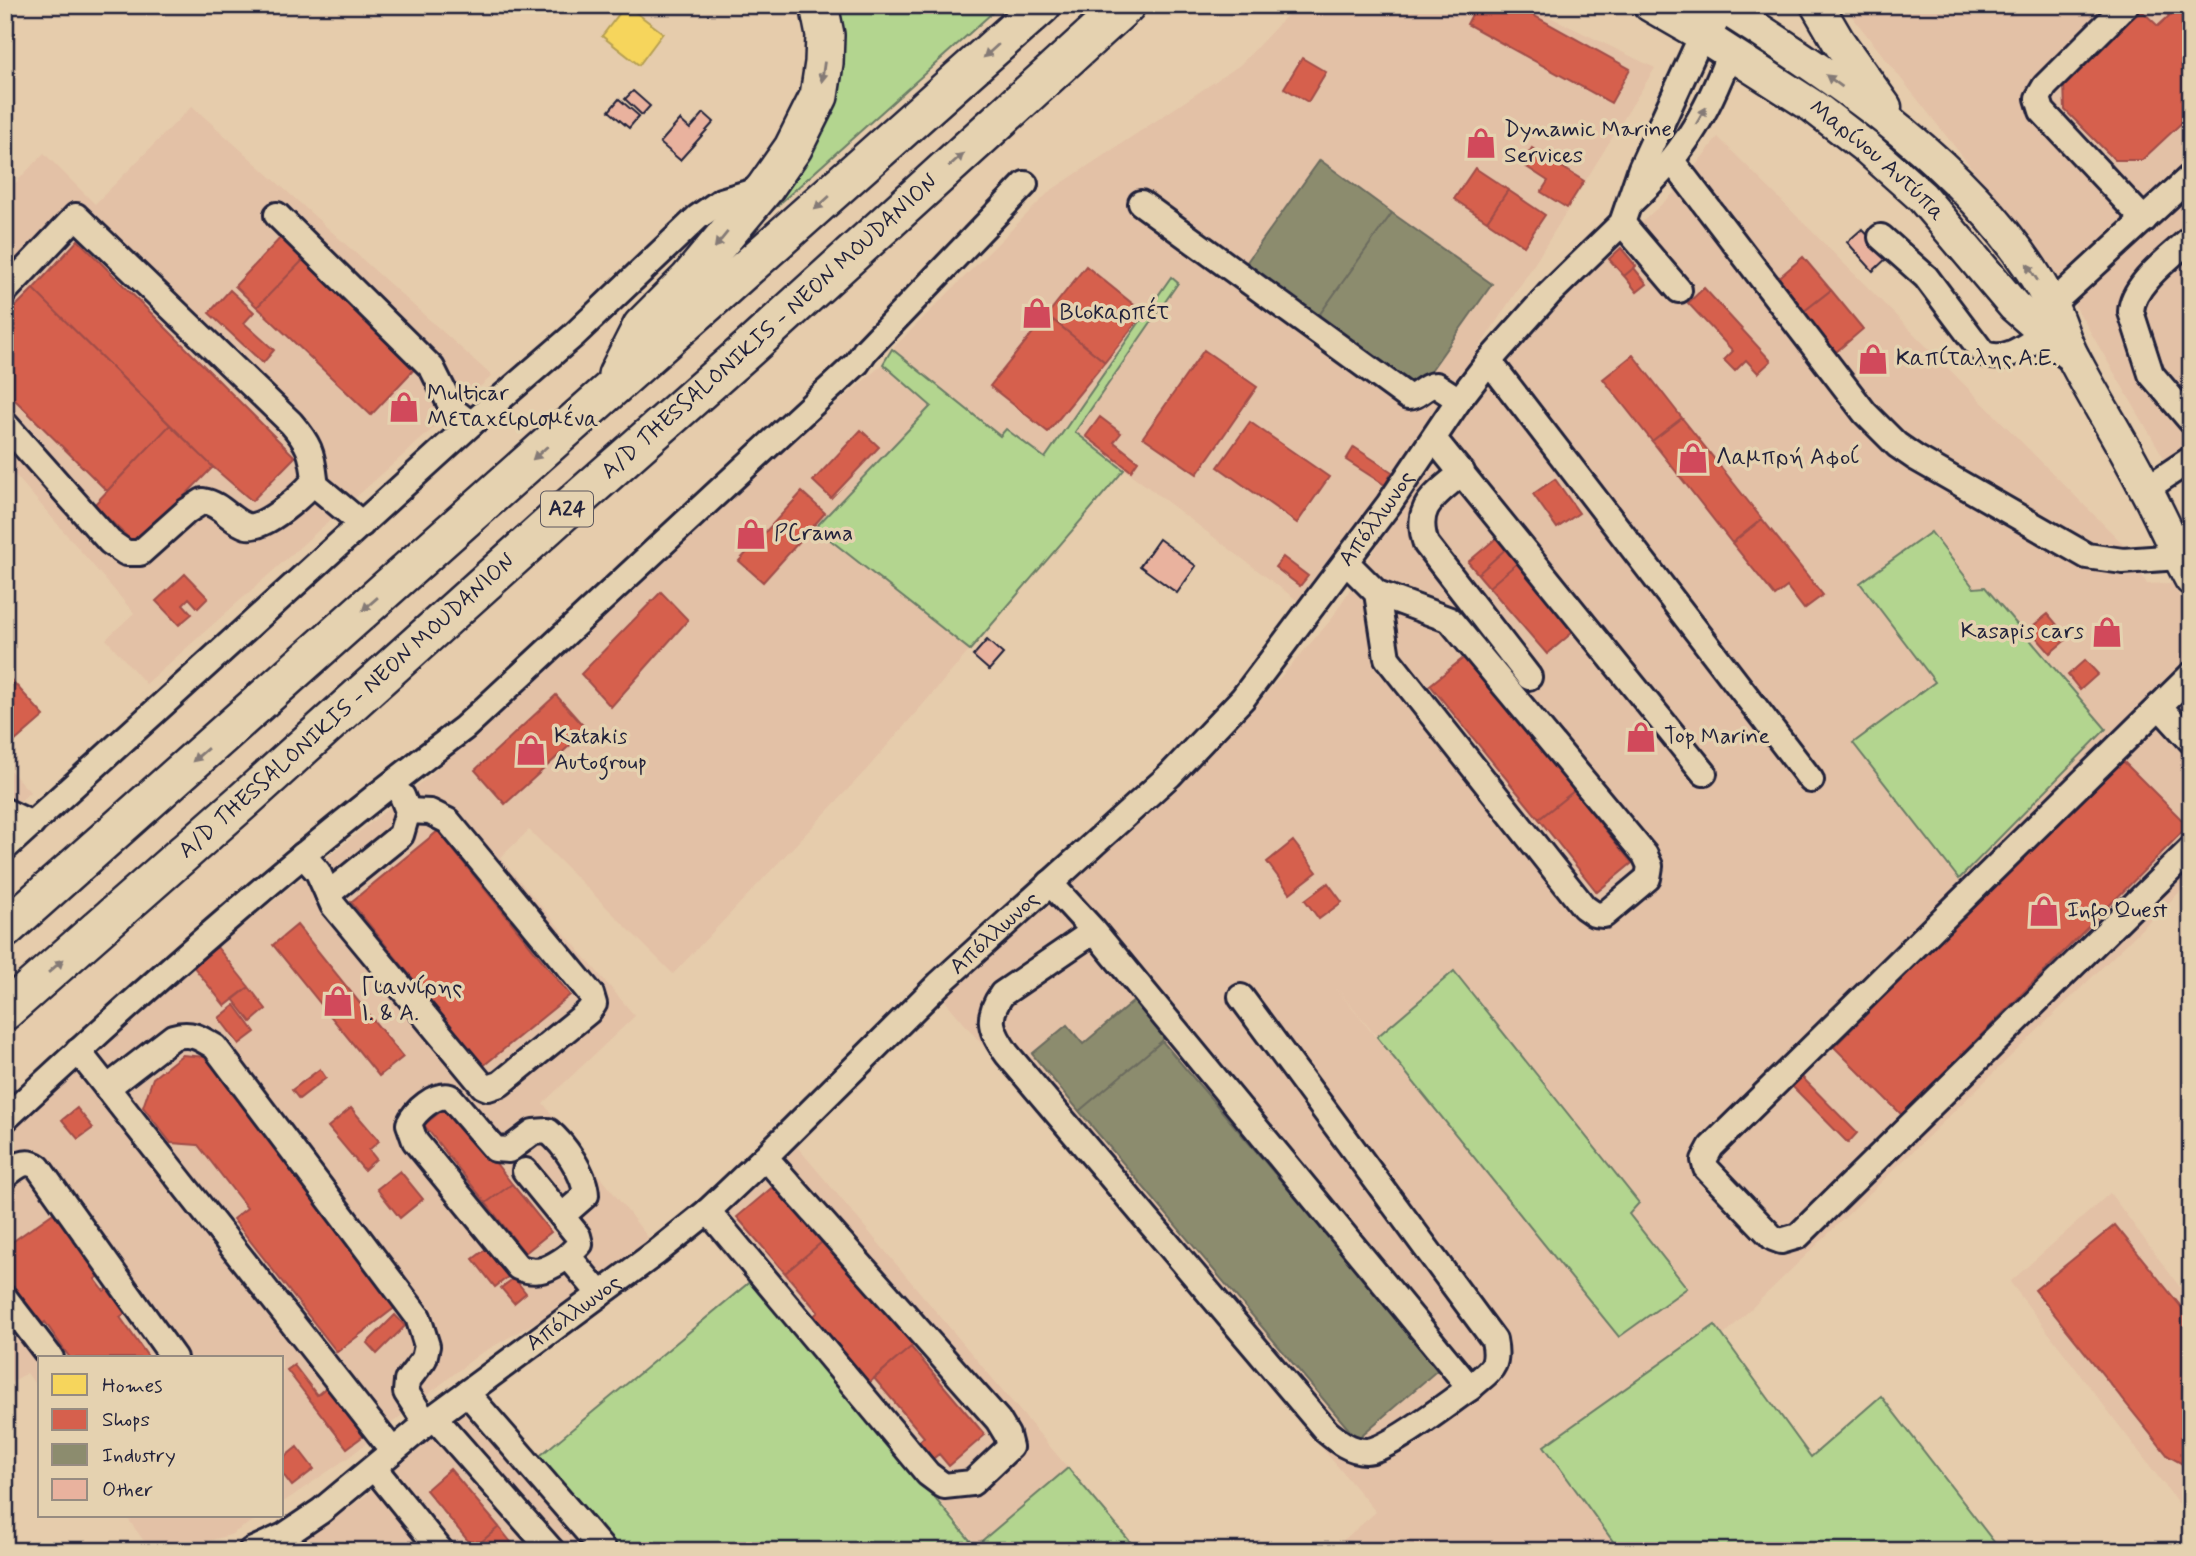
<svg xmlns="http://www.w3.org/2000/svg" width="2196" height="1556" viewBox="0 0 2196 1556" font-family="Mynerve,sans-serif">
<style>
.built{fill:#e3c1a6;fill-rule:evenodd}
.green{fill:#b3d58f;stroke:#6a7c65;stroke-width:2}
.homes{fill:#f6d55c;stroke:#b69f52;stroke-width:2}
.shops{fill:#d6604d;stroke:#a04d48;stroke-width:2}
.industry{fill:#8c8c6e;stroke:#6c6c5f;stroke-width:2}
.building{fill:#e9b29e;stroke:#22223b;stroke-width:2}
.lines{fill:none;stroke-linecap:round;stroke-linejoin:round}
.minor-casing{stroke:#22223b;stroke-width:30}
.major-casing{stroke:#22223b;stroke-width:37}
.highway-casing{stroke:#22223b;stroke-width:42}
.minor{stroke:#e5d2b0;stroke-width:24}
.major{stroke:#e5d2b0;stroke-width:32}
.highway{stroke:#e5d2b0;stroke-width:37}
.oneway{fill:#847a76}
.labels{text-anchor:middle;dominant-baseline:central;stroke-width:7;stroke-linejoin:round;paint-order:stroke}
.shield{fill:#e5d2b0;stroke:#5c575e;stroke-width:2}
.shield-label{font-size:21px;font-weight:bold;fill:#22223b}
.poi-label{font-size:23px;fill:#22223b;stroke:#e5d2b0;text-anchor:start}
.street-label{font-size:23px;fill:#22223b;stroke:#e5d2b0}
</style>
<rect width="100%" height="100%" fill="#e6ccac"/>
<filter id="ink" filterUnits="userSpaceOnUse"><feTurbulence type="fractalNoise" baseFrequency=".0143" numOctaves="2"/><feDisplacementMap in="SourceGraphic" scale="14" xChannelSelector="R" yChannelSelector="G"/><feConvolveMatrix kernelMatrix="1 2 1 2 8 2 1 2 1" color-interpolation-filters="sRGB"/></filter>
<g filter="url(#ink)">
<path class="built" d="M1297 5H1525L1655 68 1533 266 1412 450 1302 604 1075 432 1178 283 1170 278 1045 458 1007 429 1000 437 892 349 1050 191 1240 65Z
M1843 5H2191V504L2060 280Z
M192 106 492 376 146 684 106 639 134 613 5 463V194L44 153 95 204Z
M1718 137 2128 549 2147 584 2172 583 2191 615V881L1724 1335 1715 1325 1544 1446 1620 1551H1331L1376 1512 941 996 1172 787 1249 713 1330 621 1458 418 1528 333 1600 260 1674 193ZM1860 583 1975 588 2106 729 2030 804 1853 743 1935 682ZM1453 971 1639 1203 1628 1214 1686 1288 1619 1336 1334 986 1377 1037Z
M883 364 932 405 816 528 970 650 867 769 673 974 529 830 500 858 635 1016 543 1103 654 1245 548 1315 478 1355 349 1457 282 1503V1358H40V1391L27 1373 5 1386V1117L78 1051 183 977 232 934 429 776 775 457Z
M5 765 30 792 5 815Z
M794 1143 1068 1468 977 1545 706 1228Z
M2110 1193 2191 1302V1520L2010 1282Z
M467 1405 595 1551H275L302 1539 363 1498Z
M126 1516H261L230 1535 173 1551H151Z"/>
<path class="green" d="M830 5H1001L738 241 799 161Z
M1171 277 1178 283 1075 432 1124 470 970 650 815 528 931 406 883 364 892 349 1000 436 1006 429 1045 458Z
M1931 532 1974 588 1985 587 2106 729 1959 879 1853 743 1935 682 1860 583Z
M1454 971 1639 1203 1629 1214 1687 1288 1619 1337 1377 1037Z
M752 1280 979 1551H615L536 1459Z
M1715 1325 1811 1457 1881 1396 2001 1551H1873L1870 1547 1862 1551H1620L1544 1446Z
M1068 1468 1138 1551H981L977 1545Z"/>
<path class="homes" d="M626 5 663 33 639 65 602 36Z"/>
<path class="shops" d="M1477 5H1515L1630 69 1611 103 1467 24Z
M2158 5H2191V114L2142 160H2115L2065 110 2064 83 2129 16 2132 19 2142 11 2158 26 2169 16Z
M1302 58 1326 72 1308 102 1284 88Z
M1532 148 1584 181 1567 208 1541 192 1548 181 1522 164Z
M1475 168 1508 190 1487 221 1454 199Z
M1508 190 1545 215 1524 246 1487 221Z
M285 233 308 255 257 307 235 286Z
M78 240 295 457 252 501 213 467 33 289Z
M1621 248 1636 266 1624 276 1609 259Z
M308 255 421 362 371 415 257 307Z
M1803 257 1831 290 1803 312 1776 280Z
M1086 266 1144 313 1105 362 1047 315Z
M1634 268 1647 284 1637 292 1624 276Z
M1704 288 1771 361 1758 373 1746 360 1735 371 1724 360 1733 351 1688 303Z
M33 289 170 425 107 491 5 390V317Z
M230 290 254 312 244 323 274 350 263 363 209 313Z
M1831 290 1863 329 1836 352 1803 312Z
M1047 315 1105 362 1048 432 990 386Z
M1204 350 1257 387 1197 474 1143 437Z
M1633 355 1682 418 1652 441 1603 379Z
M1100 417 1121 433 1114 442 1138 461 1131 471 1086 436Z
M1682 418 1762 519 1732 543 1652 441Z
M1250 422 1329 477 1297 523 1218 467Z
M170 425 213 467 136 545 94 505Z
M861 430 879 447 831 498 813 481Z
M1354 447 1392 472 1385 485 1346 460Z
M1555 479 1579 513 1557 528 1533 494Z
M802 492 825 513 763 582 739 561Z
M1762 519 1823 595 1804 609 1787 587 1775 596 1732 543Z
M1500 535 1509 546 1478 574 1468 562Z
M1509 546 1521 560 1489 587 1478 574Z
M1283 557 1308 576 1300 586 1275 567Z
M1521 560 1579 627 1547 654 1489 587Z
M185 574 208 598 198 608 189 598 183 604 192 614 179 625 156 601Z
M661 592 688 620 611 707 581 674Z
M2048 614 2068 638 2050 653 2029 629Z
M1466 656 1574 791 1539 819 1430 685Z
M2085 660 2098 674 2080 690 2068 675Z
M5 673 44 716 14 742 5 732Z
M556 695 587 730 505 804 475 770Z
M2120 758 2188 826 1902 1115 1834 1047Z
M1574 791 1632 863 1597 892 1539 819Z
M438 831 570 995 483 1066 351 902Z
M1293 841 1317 872 1290 893 1267 862Z
M1328 883 1342 902 1319 919 1305 900Z
M297 925 403 1057 379 1076 273 945Z
M217 947 249 987 225 1006 193 966Z
M249 987 266 1009 251 1022 233 999Z
M235 1005 255 1032 239 1044 219 1018Z
M182 1055 206 1057 397 1306 337 1352 233 1219 247 1208 198 1145 171 1143 143 1107 153 1078Z
M320 1069 326 1078 299 1099 292 1090Z
M1798 1073 1857 1133 1848 1143 1789 1083Z
M450 1104 512 1184 486 1203 424 1125Z
M77 1108 93 1128 78 1139 62 1120Z
M351 1108 379 1141 369 1150 376 1159 364 1170 328 1127Z
M400 1171 423 1199 400 1218 377 1189Z
M512 1184 551 1232 525 1253 486 1203Z
M775 1185 822 1242 785 1273 737 1217Z
M62 1207 108 1271 95 1279 104 1291 115 1284 132 1308 120 1317 149 1358H70L45 1322 33 1331 5 1292V1247Z
M2115 1225 2191 1319V1476L2181 1463 2168 1456 2035 1290Z
M822 1242 856 1281 863 1276 918 1341 863 1388 807 1322 818 1312 785 1273Z
M486 1249 509 1276 495 1287 473 1259Z
M514 1278 526 1293 514 1303 501 1288Z
M395 1315 405 1326 377 1354 367 1343Z
M911 1347 985 1435 949 1466 939 1454 929 1462 915 1445 924 1437 874 1378Z
M294 1365 317 1395 329 1385 366 1434 347 1448 287 1370Z
M297 1447 314 1469 292 1486 282 1473V1459Z
M450 1469 499 1527 474 1548 426 1490Z
M499 1527 518 1551H476L474 1548Z"/>
<path class="industry" d="M1320 160 1392 213 1317 318 1244 266Z
M1392 213 1492 284 1417 390 1317 318Z
M1141 995 1169 1028 1162 1041 1079 1111 1032 1054 1067 1025 1083 1044Z
M1162 1041 1440 1368 1357 1439 1079 1111Z"/>
<path class="building" d="M633 91 650 106 642 115 625 99Z
M619 99 639 116 629 128 609 111Z
M704 113 714 122 680 160 660 143 680 120 690 129Z
M1862 229 1888 257 1873 271 1847 242Z
M1159 539 1196 566 1177 593 1140 566Z
M987 640 1003 654 989 670 973 656Z"/>
<g class="lines">
<defs>
<g id="minor">
<path d="M2126 5 2045 86 2038 98 2042 111 2144 220"/>
<path d="M1672 161 1865 413 1897 445 1916 458 2087 556 2123 561 2179 557"/>
<path d="M1141 203 1408 397C1419 397 1424 385 1436 385L1459 400"/>
<path d="M1630 203C1681 157 1706 117 1730 52"/>
<path d="M277 215 432 368 453 410 471 424"/>
<path d="M1622 223 1679 290"/>
<path d="M1881 237 1926 277 1983 353C2006 364 2025 345 2044 334"/>
<path d="M2191 238C2171 257 2132 284 2131 312L2151 374 2191 421"/>
<path d="M5 291 76 216 291 423C309 444 312 452 315 479 306 493 264 530 247 526 230 521 222 504 203 501L187 511 140 553H126L110 542 5 424"/>
<path d="M2051 305 2191 176"/>
<path d="M1489 361 1811 780"/>
<path d="M1434 439 1704 773"/>
<path d="M1462 472C1436 496 1413 505 1426 544L1529 677"/>
<path d="M313 483 362 524"/>
<path d="M2146 489 2191 459"/>
<path d="M1346 562 1377 593 1387 658 1584 907 1594 914 1604 915 1648 878 1650 866 1645 855 1450 620 1377 593"/>
<path d="M2191 675 1711 1147 1704 1160 1706 1168 1773 1238 1781 1241 1798 1236 2191 849"/>
<path d="M2159 706 2191 741"/>
<path d="M5 811 32 824"/>
<path d="M5 848 471 424 573 336 698 217 721 201 765 188"/>
<path d="M303 855 318 872 328 894 401 835 408 811 402 796"/>
<path d="M1050 883 1094 931 1470 1388C1449 1402 1388 1451 1366 1451 1350 1451 1338 1441 1327 1432L1007 1054C991 1031 985 1018 1002 994L1094 931"/>
<path d="M328 894 333 905 483 1086 488 1088 500 1084 588 1012 594 1004 591 994 448 821 430 812 408 811"/>
<path d="M1241 997 1494 1340C1500 1369 1489 1370 1470 1388"/>
<path d="M78 1051 393 1451"/>
<path d="M107 1088 173 1037C191 1032 199 1037 215 1047L418 1317 427 1346 424 1359 407 1381 406 1392 426 1423"/>
<path d="M5 1119C152 982 303 849 464 728L857 363 865 351 1025 184"/>
<path d="M525 1171 578 1236 580 1244 568 1256 600 1294"/>
<path d="M5 1176C16 1167 25 1158 38 1167L174 1358"/>
<path d="M708 1211 928 1474 944 1486 972 1483 1010 1447 1007 1435 998 1420 765 1157"/>
<path d="M562 1216 586 1195C585 1174 564 1144 548 1131L533 1132 509 1150 495 1149 450 1097C435 1093 415 1111 409 1124L415 1141 518 1267C538 1276 551 1268 568 1256"/>
<path d="M5 1298 51 1358"/>
<path d="M467 1393 604 1551"/>
<path d="M434 1417 552 1551"/>
<path d="M374 1468 441 1551"/>
<path id="s1" d="M251 1551 284 1536 321 1511 434 1417 657 1252 708 1211 765 1157 939 984 1170 775 1243 698 1389 504 1459 400 1489 361 1549 294 1622 223 1641 168 1702 35"/>
</g>
<g id="major">
<path id="s2" d="M1650 5 1702 35 1814 107 1867 148 1922 197 2014 306 2068 353"/>
<path d="M1720 5C1826 72 1943 149 2018 251 2030 267 2042 286 2051 305 2060 322 2064 342 2074 359 2097 403 2124 445 2146 489 2162 519 2175 550 2191 579"/>
<path d="M1817 5 1838 41 1885 107"/>
</g>
<g id="highway">
<path d="M1702 35 1717 5"/>
<path d="M617 375 642 326 689 279 765 188 793 148 819 96 824 63 825 35 819 5"/>
<path d="M5 929 1042 5"/>
<path id="s3" d="M5 1011 242 802 568 508 748 349 1126 5"/>
</g>
</defs>
<use href="#minor" class="minor-casing"/>
<use href="#major" class="major-casing"/>
<use href="#highway" class="highway-casing"/>
<use href="#minor" class="minor"/>
<use href="#major" class="major"/>
<use href="#highway" class="highway"/>
</g>
<defs><path id="oneway-solid" d="M-6-.8H1V-3.2L6.5 0L1 3.2V.8H-6Z" transform="scale(1.75)"/></defs>
<g class="oneway">
<use href="#oneway-solid" transform="translate(991 51) rotate(138)"/>
<use href="#oneway-solid" transform="translate(823 72) rotate(98)"/>
<use href="#oneway-solid" transform="translate(1834 81) rotate(-144)"/>
<use href="#oneway-solid" transform="translate(1701 116) rotate(-60)"/>
<use href="#oneway-solid" transform="translate(956 160) rotate(-42)"/>
<use href="#oneway-solid" transform="translate(822 203) rotate(138)"/>
<use href="#oneway-solid" transform="translate(721 240) rotate(129)"/>
<use href="#oneway-solid" transform="translate(2032 272) rotate(-123)"/>
<use href="#oneway-solid" transform="translate(540 453) rotate(138)"/>
<use href="#oneway-solid" transform="translate(370 604) rotate(139)"/>
<use href="#oneway-solid" transform="translate(200 755) rotate(139)"/>
<use href="#oneway-solid" transform="translate(56 966) rotate(-41)"/>
</g>
</g>
<defs>
<symbol id="shop-bare" viewBox="-9 -9 18 18"><path d="M-5-2.5h2.3a2.7 3.5 0 0 1 5.4 0H5L5.5 6h-11ZM-1.5-2.5h3a1.5 2.3 0 0 0-3 0Z" fill="#d1495b" stroke="#e5d2b0" stroke-width="2.5" paint-order="stroke"/></symbol>
</defs>
<g fill-rule="evenodd">
<use href="#shop-bare" x="1459" y="121" width="44" height="44"/>
<use href="#shop-bare" x="1015" y="291" width="44" height="44"/>
<use href="#shop-bare" x="1851" y="337" width="44" height="44"/>
<use href="#shop-bare" x="382" y="385" width="44" height="44"/>
<use href="#shop-bare" x="1671" y="436" width="44" height="44"/>
<use href="#shop-bare" x="729" y="512" width="44" height="44"/>
<use href="#shop-bare" x="2085" y="610" width="44" height="44"/>
<use href="#shop-bare" x="1619" y="715" width="44" height="44"/>
<use href="#shop-bare" x="509" y="728" width="44" height="44"/>
<use href="#shop-bare" x="2022" y="889" width="44" height="44"/>
<use href="#shop-bare" x="316" y="979" width="44" height="44"/>
</g>
<g class="labels">
<rect class="shield" x="541" y="491.5" width="52" height="35" rx="5"/>
<g class="shield-label">
<text x="567" y="509">Α24</text>
</g>
<g class="poi-label">
<text x="1504" y="130">Dynamic Marine<tspan x="1504" dy="26">Services</tspan></text>
<text x="1060" y="313">Βιοκαρπέτ</text>
<text x="1896" y="359">Καπίταλης Α.Ε.</text>
<text x="427" y="394">Multicar<tspan x="427" dy="26">Μεταχειρισμένα</tspan></text>
<text x="1716" y="458">Λαμπρή Αφοί</text>
<text x="774" y="534">PCrama</text>
<text x="2084" y="632" text-anchor="end">Kasapis cars</text>
<text x="554" y="737">Katakis<tspan x="554" dy="26">Autogroup</tspan></text>
<text x="1664" y="737">Top Marine</text>
<text x="2067" y="911">Info Quest</text>
<text x="361" y="988">Γιαννίρης<tspan x="361" dy="26">Ι. &amp; Α.</tspan></text>
</g>
<g class="street-label">
<text stroke="none"><textPath href="#s2" startOffset="276">Μαρίνου Αντύπα</textPath></text>
<text stroke="none"><textPath href="#s3" startOffset="1026">A/D THESSALONIKIS - NEON MOUDANION</textPath></text>
<text stroke="none"><textPath href="#s1" startOffset="1536">Απόλλωνος</textPath></text>
<text stroke="none"><textPath href="#s3" startOffset="458">A/D THESSALONIKIS - NEON MOUDANION</textPath></text>
<text stroke="none"><textPath href="#s1" startOffset="970">Απόλλωνος</textPath></text>
<text stroke="none"><textPath href="#s1" startOffset="402">Απόλλωνος</textPath></text>
</g>
</g>
<rect width="2196" height="1556" fill="none" stroke="#e5d2b0" stroke-width="28"/>
<rect x="14" y="14" width="2168" height="1528" fill="none" stroke="#22223b" stroke-width="2.5" filter="url(#ink)"/>
<rect x="38" y="1356" width="245" height="161" fill="#e5d2b0" stroke="#978c81" stroke-width="2"/>
<rect x="52" y="1374" width="35" height="21" fill="#f6d55c" stroke="#978c81" stroke-width="2"/>
<text x="102" y="1392" font-size="21" fill="#22223b">Homes</text>
<rect x="52" y="1409" width="35" height="21" fill="#d6604d" stroke="#978c81" stroke-width="2"/>
<text x="102" y="1426" font-size="21" fill="#22223b">Shops</text>
<rect x="52" y="1444" width="35" height="21" fill="#8c8c6e" stroke="#978c81" stroke-width="2"/>
<text x="102" y="1462" font-size="21" fill="#22223b">Industry</text>
<rect x="52" y="1479" width="35" height="21" fill="#e9b29e" stroke="#978c81" stroke-width="2"/>
<text x="102" y="1496" font-size="21" fill="#22223b">Other</text>
</svg>
